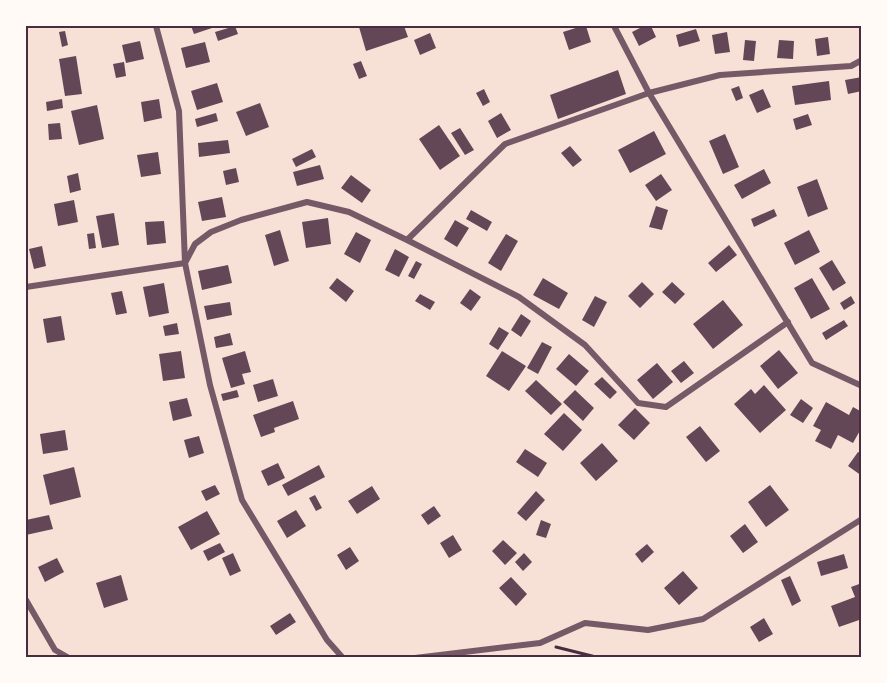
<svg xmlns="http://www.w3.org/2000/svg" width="887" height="683" viewBox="0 0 887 683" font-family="'Roboto Serif',serif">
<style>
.building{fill:#644757}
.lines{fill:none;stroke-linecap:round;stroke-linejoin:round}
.path{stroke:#4a2c40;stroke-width:3}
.service{stroke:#755966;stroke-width:4.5}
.minor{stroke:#755966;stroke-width:6}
.neatline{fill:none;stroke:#4a2c40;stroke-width:2}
</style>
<rect width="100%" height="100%" fill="#f7e1d7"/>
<path class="building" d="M191 26H218L194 34Z
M235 26 238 34 218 41 215 32Z
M362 26H404L408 37 366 51 359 27Z
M582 26H586L591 42 569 50 563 32Z
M644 26H651L656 37 639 46 632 32Z
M696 29 700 41 679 47 676 35Z
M65 31 68 45 62 47 59 32Z
M727 32 730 52 715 54 712 35Z
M430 33 436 48 420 55 414 40Z
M828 37 830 54 817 56 815 39Z
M745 40 756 41 754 61 743 60Z
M779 40 794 41 793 59 777 58Z
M140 41 144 59 126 63 122 45Z
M205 42 210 62 186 68 181 48Z
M76 56 82 94 65 96 59 59Z
M361 61 367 76 359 79 353 64Z
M124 62 126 76 116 78 113 64Z
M618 70 626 94 558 119 550 95Z
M862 77V91L848 94 845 80Z
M829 81 831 100 795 105 792 86Z
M217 83 223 102 197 110 191 91Z
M739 86 743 98 736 101 731 89Z
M484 89 490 102 483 106 476 93Z
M763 89 771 107 757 113 749 95Z
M62 99 63 108 47 111 46 102Z
M159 99 162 118 144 122 141 102Z
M260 103 269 127 246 136 236 112Z
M97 105 104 139 79 145 71 111Z
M216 113 218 121 197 127 195 119Z
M501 113 511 130 497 138 488 121Z
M808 114 812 125 796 130 793 119Z
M60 123 62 139 49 140 48 124Z
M439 125 460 156 440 170 419 139Z
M460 128 474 150 465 155 451 133Z
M654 131 666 154 630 173 618 150Z
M725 134 739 167 723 174 709 141Z
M228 140 230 153 199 157 198 143Z
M570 146 582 160 573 167 561 153Z
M312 149 316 157 296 167 292 159Z
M158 152 161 174 141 177 137 155Z
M320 165 324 179 297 186 293 172Z
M236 168 239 182 226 185 223 171Z
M764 169 771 183 742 199 734 185Z
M78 173 81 190 70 193 67 176Z
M661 174 672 190 656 201 645 185Z
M351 175 371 190 362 203 341 188Z
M817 179 828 209 808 217 797 187Z
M222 197 226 217 202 221 198 202Z
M74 200 78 222 58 226 54 204Z
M656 206 668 210 662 230 649 227Z
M774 209 777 216 754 227 751 219Z
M471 210 492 222 487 231 466 219Z
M114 213 119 245 102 248 96 216Z
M328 218 331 244 306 248 302 222Z
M455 220 469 228 457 247 444 239Z
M164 221 166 243 147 245 145 222Z
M280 230 289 261 274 266 265 235Z
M809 230 820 252 795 265 784 243Z
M356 232 371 240 360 263 344 254Z
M94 233 96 248 89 249 87 234Z
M506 234 518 241 501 271 488 263Z
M729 245 737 255 716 272 708 263Z
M42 246 46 266 34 269 29 249Z
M395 249 409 257 399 277 385 270Z
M832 260 846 283 833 291 819 268Z
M416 261 422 264 414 279 408 276Z
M228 265 232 283 202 290 198 271Z
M337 278 354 291 346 302 329 288Z
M543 278 568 293 559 309 533 295Z
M812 278 830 309 811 319 794 288Z
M642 282 654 294 640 308 628 296Z
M672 282 685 294 675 304 662 292Z
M164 283 169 313 149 317 143 287Z
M470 289 481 297 471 311 460 303Z
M122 291 127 313 116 315 111 293Z
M420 294 435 302 430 310 415 301Z
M595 296 607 302 594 327 582 320Z
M851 296 855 303 844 310 840 303Z
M723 300 743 325 713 349 693 324Z
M230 302 232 315 207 320 204 306Z
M521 314 531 321 521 337 511 330Z
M61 316 65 340 47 343 43 319Z
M844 320 848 326 826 340 822 333Z
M177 323 179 334 165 336 163 326Z
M499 327 509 333 498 350 489 344Z
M230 333 233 345 216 348 214 337Z
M542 342 552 347 538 374 527 368Z
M779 350 798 373 778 389 760 366Z
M181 351 185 378 163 381 159 354Z
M245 351 251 372 242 374 245 384 231 388 222 358Z
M502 351 526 366 509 391 486 376Z
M569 354 589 371 576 386 556 369Z
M684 361 694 373 681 383 671 371Z
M657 363 673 382 653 399 637 380Z
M602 377 617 392 610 399 594 384Z
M273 379 278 396 258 402 253 385Z
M536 380 562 404 551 415 525 391Z
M764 385 786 410 760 433 734 404 751 389 755 394Z
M237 390 239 397 223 401 221 394Z
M575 390 594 408 583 421 563 402Z
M187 398 192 416 173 421 169 402Z
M801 399 813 408 803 423 790 415Z
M293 401 299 419 274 428 275 432 261 437 253 415Z
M826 402 849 415 853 407 862 412V427L853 443 838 435 831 449 815 441 821 430 813 426Z
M635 408 650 423 634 440 618 425Z
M564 413 582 430 563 451 544 434Z
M700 426 720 451 706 462 686 437Z
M65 430 68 450 43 454 40 434Z
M199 436 204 453 189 458 184 440Z
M602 443 618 461 596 481 580 463Z
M525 449 547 463 538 477 516 462Z
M858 452 862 454V476L848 466Z
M278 463 285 478 268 486 261 471Z
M319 465 325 477 288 496 282 485Z
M74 467 81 497 50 505 43 475Z
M215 485 220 494 206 501 201 491Z
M770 485 789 510 766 527 748 502Z
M372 486 380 499 357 514 348 501Z
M536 491 545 500 526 521 517 513Z
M315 495 322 508 316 511 309 498Z
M434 506 441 516 428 525 421 515Z
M296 510 306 526 287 538 277 521Z
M207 511 220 534 191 550 178 527Z
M49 515 53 529 26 535V520Z
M541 520 551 524 546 538 536 535Z
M745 524 758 542 743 553 730 536Z
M453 535 462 550 449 558 440 543Z
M503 540 517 553 505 565 492 551Z
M220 543 225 552 208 561 203 551Z
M647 544 654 552 642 563 635 554Z
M350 547 359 561 346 570 337 555Z
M233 553 241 571 230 576 222 558Z
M524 553 532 562 523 571 515 562Z
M844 554 848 568 821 576 817 562Z
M57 558 64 572 45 582 38 567Z
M683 571 698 588 679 605 664 588Z
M121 575 128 600 104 608 96 583Z
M790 576 801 601 792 606 781 580Z
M511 577 527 594 516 606 499 588Z
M862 583V619L839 627 831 606 855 597 851 587Z
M290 613 296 622 276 635 270 626Z
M764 618 773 634 759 642 750 627Z"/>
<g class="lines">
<path class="path" d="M556 647 600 658"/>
<path class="service" d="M101 658H106"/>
<path class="minor" d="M156 26 179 111 185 263 210 385 242 500 327 640 343 658
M614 26 649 93 812 363 862 386
M407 240 519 297 585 345 638 403 666 407 788 322
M26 287 185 263 195 244 211 232 241 220 307 202 349 212 407 240 505 144 649 93 720 75 851 66 862 60
M26 600 55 650 69 658
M415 658 540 643 585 623 648 630 703 619 862 519"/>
</g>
<rect width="887" height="683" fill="none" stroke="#fffaf5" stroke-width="54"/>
<rect x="27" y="27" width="833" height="629" class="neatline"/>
</svg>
